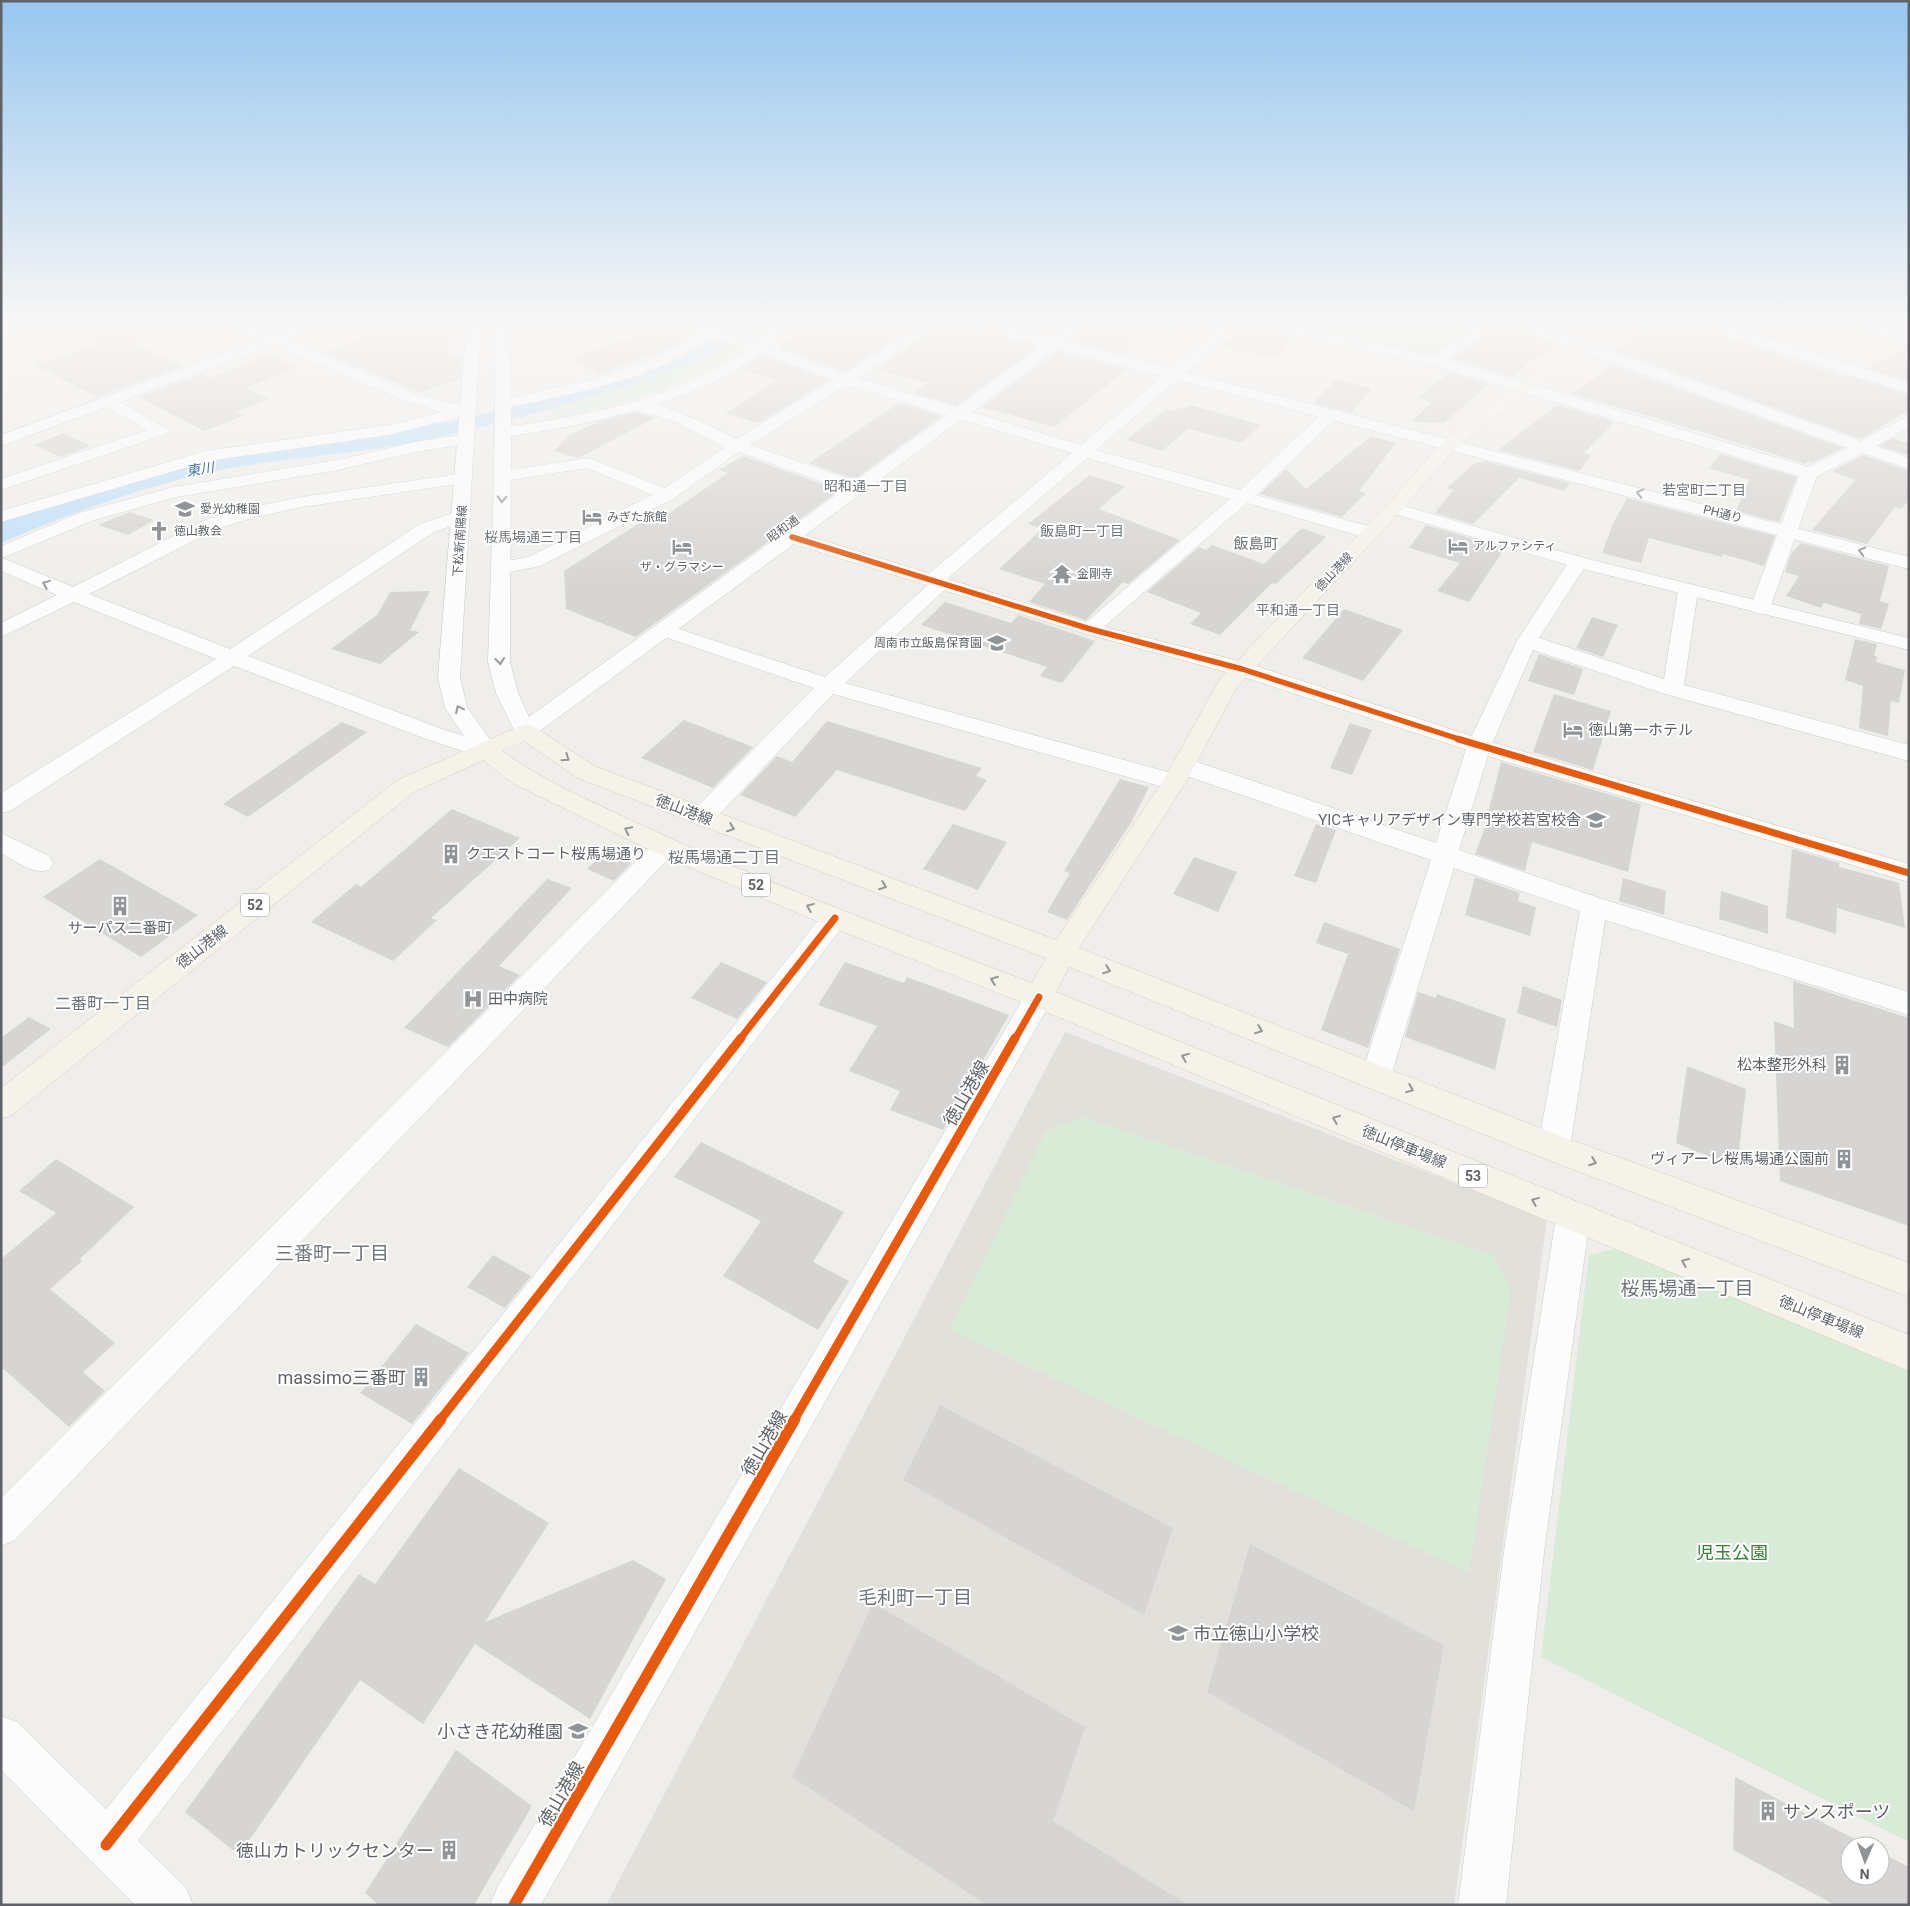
<svg xmlns="http://www.w3.org/2000/svg" width="1910" height="1906" viewBox="0 0 1910 1906" font-family="Roboto,'Noto Sans JP',sans-serif">
<style>
.education{fill:#e2e0da}
.green{fill:#d8ebd6}
.water{fill:#bfe0f9}
.building{fill:#d6d5d3}
.lines{fill:none;stroke-linecap:round;stroke-linejoin:round}
.street-casing{stroke:#cbcccc;stroke-width:1}
.secondary-casing{stroke:#cacacb;stroke-width:1}
.primary-casing{stroke:#d7ceb8;stroke-width:1}
.street{fill:#fdfcfc;fill-rule:evenodd}
.secondary{fill:#fdfcfc;fill-rule:evenodd}
.primary{fill:#f4f2e9;fill-rule:evenodd}
.cycleway-far3-casing{stroke:#fff;stroke-width:8}
.cycleway-far2-casing{stroke:#fff;stroke-width:10}
.cycleway-far1-casing{stroke:#fff;stroke-width:12}
.cycleway-casing{stroke:#fff;stroke-width:14}
.cycleway-far3{stroke:#e8590c;stroke-width:5.5}
.cycleway-far2{stroke:#e8590c;stroke-width:7}
.cycleway-far1{stroke:#e8590c;stroke-width:9}
.cycleway{stroke:#e8590c;stroke-width:11}
.oneway{stroke:#96999c}
.oneway2{stroke:#939595}
.labels{text-anchor:middle;dominant-baseline:central;stroke-width:4;stroke-linejoin:round;paint-order:stroke}
.far-poi-label{font-size:12px;fill:#5f6368;stroke:#fff;text-anchor:start}
.far-street-label{font-size:12px;fill:#5f6368;stroke:#fff}
.far-water-label{font-size:14px;font-style:italic;fill:#4174aa;stroke:#fff}
.far-neighbourhood-label{font-size:14px;fill:#70757a;stroke:#fff}
.shield{fill:#fff;stroke:#8f9295;stroke-width:1}
.shield-label{font-size:14px;font-weight:bold;fill:#5f6368}
.far-quarter-label{font-size:15px;fill:#70757a;stroke:#fff}
.poi-label{font-size:15px;fill:#5f6368;stroke:#fff;text-anchor:start}
.street-label{font-size:15px;fill:#5f6368;stroke:#fff}
.neighbourhood-label{font-size:16px;fill:#70757a;stroke:#fff}
.near-street-label{font-size:18px;fill:#5f6368;stroke:#fff}
.near-poi-label{font-size:18px;fill:#5f6368;stroke:#fff;text-anchor:end}
.near-park-label{font-size:18px;fill:#348238;stroke:#fff}
.near-neighbourhood-label{font-size:19px;fill:#70757a;stroke:#fff}
</style>
<rect width="100%" height="100%" fill="#efeeea"/>
<path class="education" d="M1065 1032 1547 1219 1454 1905H606Z"/>
<path class="green" d="M751 322H777C762 339 762 343 739 336Z
M1263 322H1485L1433 356Z
M729 341 744 348C688 386 620 404 554 419L552 408C614 390 672 373 729 341Z
M1082 1117 1493 1255 1511 1290 1469 1573 950 1330 1045 1132Z
M1619 1248 1909 1372V1842L1541 1657 1589 1255Z"/>
<path class="water" d="M735 322H751C719 359 656 377 610 391 545 410 478 430 411 443 346 455 280 458 215 471 142 487 70 513 1 543V521L217 457 352 440 453 421 598 387 686 354Z"/>
<path class="building" d="M55 322H181L182 326 132 343 183 366 97 397 34 365 101 343Z
M404 322H449V357H460L461 378 420 392 323 353Z
M824 322H924L844 372 777 347Z
M947 322H962L966 327 1039 346 956 406 914 393 928 383 876 369Z
M996 322H1072L1052 336Z
M1093 322H1134L1126 355 1070 341Z
M1159 322H1218L1223 323 1201 341 1158 332Z
M1721 322H1820L1782 341Z
M1673 323 1709 335 1710 332 1839 375 1851 376 1909 395V410L1861 439 1613 350 1650 330 1653 331Z
M1500 324 1508 326 1557 344 1531 360 1513 377 1452 359Z
M660 327 685 340 674 347 599 374 571 358Z
M1242 327 1295 338 1276 358 1220 346Z
M1909 346V381L1867 368Z
M1057 351 1127 369 1054 427 982 407Z
M268 355 299 366 246 388 269 399 235 412 243 416 204 431 139 397 201 374 209 378Z
M762 355 829 380 759 423 725 414 778 380 740 369Z
M1613 365 1843 448 1812 463 1808 461 1806 464 1656 418 1571 394 1611 368 1608 367Z
M1450 372 1489 384 1444 423 1411 422 1432 402 1418 398Z
M1336 380 1372 388 1351 413 1314 403Z
M899 403 942 416 855 479 809 463Z
M1190 405 1261 425 1241 443 1188 429 1162 451 1126 440 1166 409 1173 411 1178 408 1184 409Z
M1557 405 1615 422 1584 453 1591 455 1579 471 1498 450Z
M637 412 655 418 578 458 554 451 569 435 601 421Z
M63 433 91 446 61 457 34 445Z
M1371 436 1396 443 1359 491 1366 493 1342 517 1260 494 1286 469 1306 489Z
M1893 438 1909 444V456L1880 446Z
M1720 454 1797 477 1779 522 1736 511 1749 480 1709 468Z
M1863 455 1909 471V500L1901 509 1895 507 1867 544 1812 530 1855 480 1832 471Z
M743 456 840 490 636 637 566 609 564 571 652 515 662 518 728 473 719 470Z
M1484 461 1570 483 1564 491 1519 478 1473 524 1435 513 1453 490 1447 488 1474 464Z
M1090 475 1125 486 1099 509 1180 540 1128 584 1123 582 1086 620 1029 602 1045 584 999 569 1042 529 1028 524Z
M1627 498 1775 536 1764 566 1723 554 1722 557 1649 538 1641 563 1602 553 1613 524Z
M129 512 154 520 128 535 98 525Z
M1426 525 1505 548 1469 602 1437 591 1460 563 1409 548Z
M1302 528 1326 537 1276 584 1272 583 1220 635 1190 624 1201 613 1147 592 1199 547 1206 550 1212 545 1264 564Z
M1801 543 1889 566 1880 601 1889 604 1881 629 1859 624 1861 614 1824 603 1821 608 1786 596 1799 576 1785 572 1791 554Z
M430 591 410 630 419 632 380 664 331 649 377 615 390 592Z
M945 602 1011 623 1018 615 1095 641 1062 683 1040 676 1047 667 921 625Z
M1344 609 1403 630 1363 681 1302 658Z
M1592 617 1618 625 1603 657 1576 648Z
M1855 639 1877 644 1874 656H1877L1876 662 1905 670 1899 703 1891 701 1888 736 1859 728 1863 686 1845 680Z
M1539 654 1583 669 1574 695 1528 681Z
M1554 694 1611 711 1593 770 1533 752Z
M684 720 753 747 713 788 641 758Z
M827 721 982 768 976 776 987 780 965 811 837 770 795 817 740 795 777 756 792 762Z
M342 722 367 732 248 817 223 804Z
M1350 723 1372 730 1352 775 1330 768Z
M1501 762 1641 804 1628 872 1532 842 1525 871 1475 854 1483 833Z
M1120 779 1149 787 1132 821 1067 920 1047 912 1070 873 1064 871Z
M452 809 520 838 431 918 437 920 393 961 311 922 356 884 361 887Z
M953 824 1007 842 978 890 923 869Z
M1316 824 1336 830 1316 883 1294 876Z
M1792 849 1839 863V867L1899 883 1905 928 1837 908 1836 934 1786 918Z
M605 852 631 863 614 881 587 869Z
M1194 857 1237 872 1218 912 1173 894Z
M100 859 198 915 141 957 43 897Z
M1475 877 1520 893 1518 901 1536 907 1530 936 1465 915Z
M1623 878 1666 891 1664 915 1619 901Z
M547 879 572 888 499 966 520 975 448 1047 404 1028Z
M1721 891 1768 906V934L1719 919Z
M1324 922 1400 949 1368 1048 1321 1030 1348 954 1316 943Z
M721 962 767 982 737 1019 691 998Z
M845 962 904 983 907 977 1009 1015 943 1130 890 1110 900 1091 849 1071 877 1026 818 1005Z
M1793 981 1909 1018V1226L1780 1181 1774 1021 1794 1028Z
M1523 986 1562 1000 1557 1027 1517 1013Z
M1418 992 1436 998 1437 994 1506 1019 1495 1070 1405 1037Z
M29 1017 51 1029 1 1068V1038Z
M1687 1066 1746 1089 1737 1168 1676 1143Z
M701 1142 844 1212 813 1262 849 1281 818 1330 723 1276 761 1221 674 1177Z
M56 1159 134 1207 80 1259 82 1261 50 1289 115 1343 83 1372 105 1391 69 1427 1 1367V1259L56 1213 19 1191Z
M493 1255 531 1276 505 1308 467 1287Z
M416 1324 469 1353 412 1424 360 1393Z
M940 1405 1173 1528 1144 1615 903 1480Z
M459 1468 549 1523 485 1622 633 1560 666 1579 590 1719 475 1644 423 1724 360 1680 239 1855 185 1812 359 1574 375 1584Z
M1250 1544 1444 1645 1414 1811 1207 1692Z
M873 1603 1085 1727 1053 1821 1188 1905H987L792 1777Z
M456 1750 532 1806 474 1905H379L365 1893Z
M1735 1777 1868 1846H1850V1876H1880V1852L1909 1867V1905H1835L1733 1850Z"/>
<g class="lines">
<defs>
<path id="street" d="M5 322H27L25 325 1 332V323Z
M224 322H243L418 395 448 403 474 407 476 410 474 413 389 435 208 461 1 522V511L206 451 389 425 442 412 406 401 226 325Z
M663 322H686L706 328 713 323H723L725 326 719 332 766 345 844 374 928 322H945L858 378 1081 445 1227 322H1269L1433 356 1482 322H1498L1448 360 1808 467 1848 448 1509 325 1507 322H1528L1861 441 1909 415V427L1876 446 1909 458V469L1863 453 1817 476 1770 608 1767 612 1760 614 1753 612 1750 608 1799 476 1433 365 1242 324 1096 450 1240 490 1326 410H1338L1340 413 1338 416 1256 495 1378 529 1380 533 1378 537H1364L1247 503 1097 633 1090 635 1083 633 1080 629 1083 625 1230 499 1087 458 948 578 952 582 949 586 845 683 1182 776 1186 782 1182 788 1174 790 833 694 711 823 702 826 693 823 690 817 693 811 814 688 656 634 653 630 656 626 663 624 670 626 825 677 928 585 923 580 926 576 1072 453 847 385 750 445 864 484 867 488 864 492H852L739 452 673 499 540 566 500 574 493 572 490 568 493 564 528 557 652 495 587 468 503 481 497 480 494 476 497 472 589 458 665 488 725 447 678 423 631 408 629 405 631 402C653 396 715 429 736 439L833 380 756 351 711 338C653 381 572 393 503 409L495 404 497 401C564 384 641 376 697 334L665 325Z
M1842 322H1864L1909 335V344L1844 325Z
M108 396 166 428 168 431 166 434 1 490V479L147 430 102 404 100 401Z
M467 434 473 435 475 439 473 443 415 452 338 470 176 497 94 520 2 558 73 587 205 520 253 507 302 497 464 473 470 474 473 478 470 482 464 483 302 507 256 517 219 528 89 594 230 649 420 524 456 512H468L471 516 468 520 434 532 248 656 442 729 493 745 497 750 493 755 485 758 426 739 234 666 10 811 1 813V793L216 659 74 602 1 637V623L57 595 1 571V546L82 512 174 487 338 460 415 442Z
M1578 556 1585 558 1588 562 1539 638 1664 679 1678 591 1681 587H1695L1698 591 1684 685 1909 745V761L1665 694 1533 650 1491 746 1459 850 1602 899 1909 992V1015L1605 920 1570 1148 1565 1158 1554 1162 1543 1158 1538 1148 1580 911 1454 868 1391 1076 1387 1085 1376 1089 1365 1085 1361 1076 1431 860 1175 772 1171 766 1175 760 1183 758 1191 760 1436 843 1467 746 1517 641 1571 558Z
M1 833 49 856 53 863 49 870C32 875 16 861 1 853Z
M665 838 674 841 678 847 674 853 15 1540 1 1546V1498L656 841Z
M835 908 844 911 848 918 844 925 122 1861 106 1868 90 1861 83 1845 90 1829 826 911Z
M1573 1202 1585 1206 1590 1217 1545 1544 1506 1905H1458L1505 1544 1556 1217 1561 1206Z"/>
<path id="secondary" d="M309 322H329L327 325 1 446V435Z
M467 322H481L460 677 467 707 497 750 493 755 485 758 477 755 445 708 438 677Z
M496 322H510L511 426C597 414 717 391 776 322H791C739 396 595 424 511 436L510 662 518 693 529 717 1043 345 966 325 964 322H988L1052 338 1075 322H1091L1066 342 1909 557V569L1057 349 805 535 1097 625 1250 664 1487 741 1909 864V882L1471 751 1234 674 1083 633 794 544 533 736 525 738 517 736 496 693 488 662 494 476Z
M1692 322H1714L1909 383V393L1694 325Z
M1394 503 1584 558 1909 638V650L1571 566 1388 512 1385 508 1388 504Z
M1039 986 1049 989 1053 997 1049 1005 541 1905H490L497 1888 1029 989Z
M1 1716 17 1722 186 1888 193 1905H135L1 1770Z"/>
<path id="primary" d="M1609 322H1625L1531 389 1456 448 1400 512 1237 687 1186 782 1079 948 1563 1137 1909 1263V1297L1543 1158 1069 967 1056 992 1909 1335V1371L1029 1005 826 925 656 853 514 784 483 760 414 792 12 1115 1 1119V1088L398 780 525 724 533 726 594 766 1056 940 1164 779 1220 679 1388 504 1444 440 1521 383ZM524 741 578 778 1046 958 1032 983C899 932 764 883 635 822 589 800 543 781 502 751Z"/>
</defs>
<use href="#street" class="street-casing"/>
<use href="#secondary" class="secondary-casing"/>
<use href="#primary" class="primary-casing"/>
<use href="#street" class="street"/>
<use href="#secondary" class="secondary"/>
<use href="#primary" class="primary"/>
<defs>
<path id="cycleway-far3" d="M792 537 1090 629 1242 669 1462 740"/>
<path id="cycleway-far2" d="M1458 739 1909 873
M740 1039 835 918
M1015 1039 1039 997"/>
<path id="cycleway-far1" d="M440 1420 741 1038
M794 1420 1015 1038"/>
<path id="cycleway" d="M106 1845 441 1419
M514 1905 795 1419"/>
</defs>
<use href="#cycleway-far3" class="cycleway-far3-casing"/>
<use href="#cycleway-far2" class="cycleway-far2-casing"/>
<use href="#cycleway-far1" class="cycleway-far1-casing"/>
<use href="#cycleway" class="cycleway-casing"/>
<use href="#cycleway-far3" class="cycleway-far3"/>
<use href="#cycleway-far2" class="cycleway-far2"/>
<use href="#cycleway-far1" class="cycleway-far1"/>
<use href="#cycleway" class="cycleway"/>
</g>
<defs><path id="oneway-chevron" d="M-2-3.5L2.5 0L-2 3.5" fill="none" stroke-width="1.6" stroke-linecap="round" stroke-linejoin="round" transform="scale(1.25)"/></defs>
<g class="oneway">
<use href="#oneway-chevron" transform="translate(1640 493) rotate(-166)"/>
<use href="#oneway-chevron" transform="translate(502 499) rotate(92)"/>
<use href="#oneway-chevron" transform="translate(1862 551) rotate(-165)"/>
<use href="#oneway-chevron" transform="translate(46 584) rotate(-158)"/>
<use href="#oneway-chevron" transform="translate(500 661) rotate(84)"/>
<use href="#oneway-chevron" transform="translate(459 709) rotate(-116)"/>
</g>
<g class="oneway2">
<use href="#oneway-chevron" transform="translate(566 758) rotate(34)"/>
<use href="#oneway-chevron" transform="translate(731 828) rotate(21)"/>
<use href="#oneway-chevron" transform="translate(628 830) rotate(-154)"/>
<use href="#oneway-chevron" transform="translate(883 886) rotate(21)"/>
<use href="#oneway-chevron" transform="translate(810 907) rotate(-158)"/>
<use href="#oneway-chevron" transform="translate(1107 970) rotate(21)"/>
<use href="#oneway-chevron" transform="translate(994 980) rotate(-159)"/>
<use href="#oneway-chevron" transform="translate(1259 1030) rotate(21)"/>
<use href="#oneway-chevron" transform="translate(1185 1057) rotate(-158)"/>
<use href="#oneway-chevron" transform="translate(1410 1089) rotate(22)"/>
<use href="#oneway-chevron" transform="translate(1336 1119) rotate(-158)"/>
<use href="#oneway-chevron" transform="translate(1593 1162) rotate(20)"/>
<use href="#oneway-chevron" transform="translate(1535 1201) rotate(-158)"/>
<use href="#oneway-chevron" transform="translate(1685 1262) rotate(-158)"/>
</g>
<linearGradient id="sky" x2="0" y2="1"><stop stop-color="#97c6ef"/><stop offset="0.55" stop-color="#f8f7f6"/><stop offset="1" stop-color="#f8f7f6" stop-opacity="0"/></linearGradient>
<rect width="1910" height="589" fill="url(#sky)"/>
<defs>
<symbol id="school-bare" viewBox="-9 -9 18 18"><path d="M0-5L7-2L0 1L-7-2ZM-4 1L0 2.5L4 1V4Q0 6-4 4Z" fill="#919496" stroke="#fff" stroke-width="2.5" paint-order="stroke"/></symbol>
<symbol id="hotel-bare" viewBox="-9 -9 18 18"><path d="M-6-4.5h1.5V1H6V5H4.5V3h-9V5H-6ZM-4 0a1.8 1.8 0 1 1 3.6 0ZM.5 0V-2.5h3Q6-2.5 6 0Z" fill="#919496" stroke="#fff" stroke-width="2.5" paint-order="stroke"/></symbol>
<symbol id="church-bare" viewBox="-9 -9 18 18"><path d="M-1.2-6h2.4v3.5h3.3v2.4h-3.3V6h-2.4V-.1h-3.3v-2.4h3.3Z" fill="#919496" stroke="#fff" stroke-width="2.5" paint-order="stroke"/></symbol>
<symbol id="temple-bare" viewBox="-9 -9 18 18"><path d="M0-6L5-2H3V0L6.5 2.5H4V6H1.5V3h-3V6H-4V2.5H-6.5L-3 0V-2H-5Z" fill="#919496" stroke="#fff" stroke-width="2.5" paint-order="stroke"/></symbol>
<symbol id="university-bare" viewBox="-9 -9 18 18"><path d="M0-5L7-2L0 1L-7-2ZM-4 1L0 2.5L4 1V4Q0 6-4 4Z" fill="#919496" stroke="#fff" stroke-width="2.5" paint-order="stroke"/></symbol>
<symbol id="building-bare" viewBox="-9 -9 18 18"><path d="M-4-6H4V6H1V3H-1V6H-4ZM-2.5-4.3h1.7v1.8h-1.7ZM.8-4.3h1.7v1.8H.8ZM-2.5-1h1.7V.8h-1.7ZM.8-1h1.7V.8H.8Z" fill="#919496" stroke="#fff" stroke-width="2.5" paint-order="stroke"/></symbol>
<symbol id="hospital-bare" viewBox="-9 -9 18 18"><path d="M-5-5h3v3.5h4V-5h3V5h-3V1.5h-4V5h-3Z" fill="#919496" stroke="#fff" stroke-width="2.5" paint-order="stroke"/></symbol>
</defs>
<g fill-rule="evenodd">
<use href="#school-bare" x="171" y="495" width="28" height="28"/>
<use href="#hotel-bare" x="578" y="503" width="28" height="28"/>
<use href="#church-bare" x="145" y="517" width="28" height="28"/>
<use href="#hotel-bare" x="1444" y="532" width="28" height="28"/>
<use href="#hotel-bare" x="668" y="533" width="28" height="28"/>
<use href="#temple-bare" x="1048" y="560" width="28" height="28"/>
<use href="#school-bare" x="983" y="629" width="28" height="28"/>
<use href="#hotel-bare" x="1559" y="716" width="28" height="28"/>
<use href="#university-bare" x="1582" y="806" width="28" height="28"/>
<use href="#building-bare" x="437" y="840" width="28" height="28"/>
<use href="#building-bare" x="106" y="892" width="28" height="28"/>
<use href="#hospital-bare" x="459" y="985" width="28" height="28"/>
<use href="#building-bare" x="1828" y="1051" width="28" height="28"/>
<use href="#building-bare" x="1830" y="1145" width="28" height="28"/>
<use href="#building-bare" x="407" y="1363" width="28" height="28"/>
<use href="#school-bare" x="1164" y="1619" width="28" height="28"/>
<use href="#school-bare" x="564" y="1717" width="28" height="28"/>
<use href="#building-bare" x="1754" y="1797" width="28" height="28"/>
<use href="#building-bare" x="435" y="1836" width="28" height="28"/>
</g>
<g class="labels">
<g class="far-poi-label">
<text x="200" y="509">愛光幼稚園</text>
<text x="607" y="517">みぎた旅館</text>
<text x="174" y="531">徳山教会</text>
<text x="1473" y="546">アルファシティ</text>
<text x="682" y="567" text-anchor="middle">ザ・グラマシー</text>
<text x="1077" y="574">金剛寺</text>
<text x="982" y="643" text-anchor="end">周南市立飯島保育園</text>
</g>
<g class="far-street-label">
<text transform="translate(1723 514) rotate(14)">PH通り</text>
<text transform="translate(783 529) rotate(-36)">昭和通</text>
<text transform="translate(460 541) rotate(-86)">下松新南陽線</text>
<text transform="translate(1334 572) rotate(-47)">徳山港線</text>
</g>
<g class="far-water-label">
<text transform="translate(200 469) rotate(-9)">東川</text>
</g>
<g class="far-neighbourhood-label">
<text x="866" y="486">昭和通一丁目</text>
<text x="1704" y="490">若宮町二丁目</text>
<text x="1082" y="531">飯島町一丁目</text>
<text x="533" y="537">桜馬場通三丁目</text>
<text x="1298" y="610">平和通一丁目</text>
</g>
<g class="shield">
<rect x="742" y="873.5" width="28" height="23" rx="4"/>
<rect x="241" y="893.5" width="28" height="23" rx="4"/>
<rect x="1459" y="1164.5" width="28" height="23" rx="4"/>
</g>
<g class="shield-label">
<text x="756" y="885">52</text>
<text x="255" y="905">52</text>
<text x="1473" y="1176">53</text>
</g>
<g class="far-quarter-label">
<text x="1256" y="544">飯島町</text>
</g>
<g class="poi-label">
<text x="1588" y="730">徳山第一ホテル</text>
<text x="1581" y="820" text-anchor="end">YICキャリアデザイン専門学校若宮校舎</text>
<text x="466" y="854">クエストコート桜馬場通り</text>
<text x="120" y="928" text-anchor="middle">サーパス二番町</text>
<text x="488" y="999">田中病院</text>
<text x="1827" y="1065" text-anchor="end">松本整形外科</text>
<text x="1829" y="1159" text-anchor="end">ヴィアーレ桜馬場通公園前</text>
</g>
<g class="street-label">
<text transform="translate(684 810) rotate(21)">徳山港線</text>
<text transform="translate(202 947) rotate(-38)">徳山港線</text>
<text transform="translate(1404 1147) rotate(22)">徳山停車場線</text>
<text transform="translate(1821 1317) rotate(22)">徳山停車場線</text>
</g>
<g class="neighbourhood-label">
<text x="724" y="857">桜馬場通二丁目</text>
<text x="103" y="1003">二番町一丁目</text>
</g>
<g class="near-street-label">
<text transform="translate(966 1093) rotate(-60)">徳山港線</text>
<text transform="translate(764 1443) rotate(-60)">徳山港線</text>
<text transform="translate(561 1794) rotate(-60)">徳山港線</text>
</g>
<g class="near-poi-label">
<text x="406" y="1377">massimo三番町</text>
<text x="1193" y="1633" text-anchor="start">市立徳山小学校</text>
<text x="563" y="1731">小さき花幼稚園</text>
<text x="1783" y="1811" text-anchor="start">サンスポーツ</text>
<text x="434" y="1850">徳山カトリックセンター</text>
</g>
<g class="near-park-label">
<text x="1732" y="1552">児玉公園</text>
</g>
<g class="near-neighbourhood-label">
<text x="332" y="1253">三番町一丁目</text>
<text x="1687" y="1288">桜馬場通一丁目</text>
<text x="915" y="1597">毛利町一丁目</text>
</g>
</g>
<rect width="1910" height="1906" fill="none" stroke="#5f6368" stroke-width="5"/>
<g transform="translate(1865 1861) rotate(182)"><circle r="24" fill="#ffffff" stroke="#bfc1c3"/>
<path d="M0-4L9 19L0 12L-9 19Z" fill="#919496"/>
<text y="-8" font-size="14" font-weight="bold" text-anchor="middle" fill="#5f6368">N</text>
</g>
</svg>
